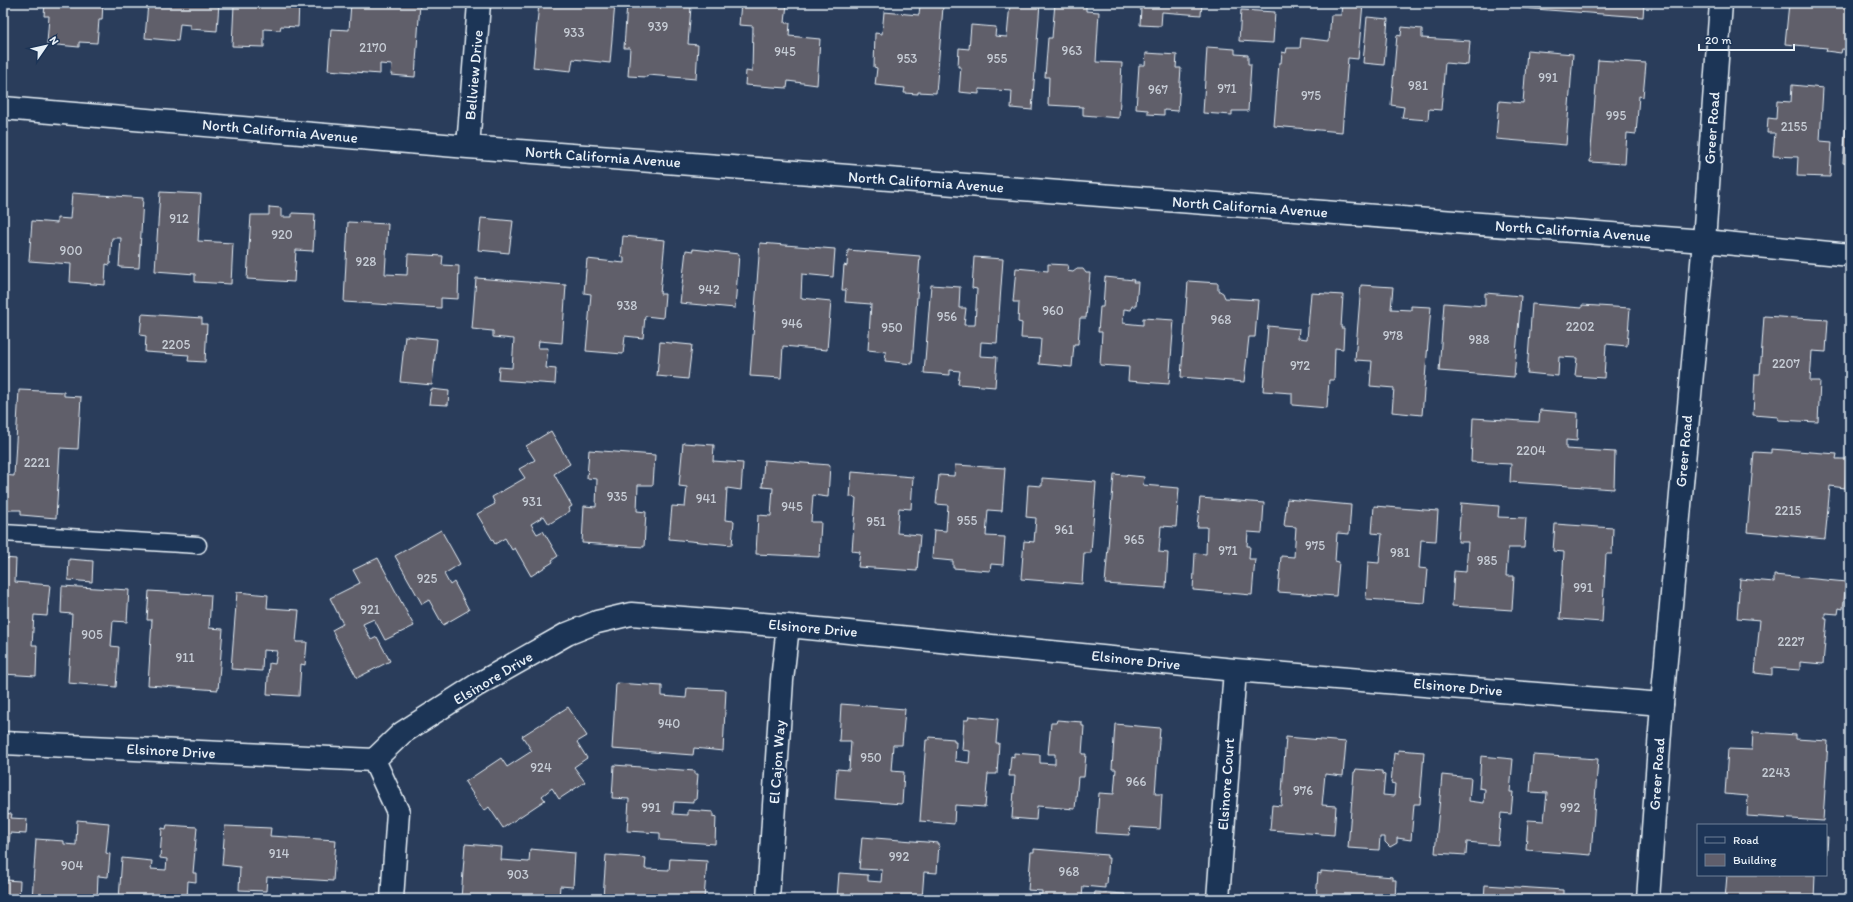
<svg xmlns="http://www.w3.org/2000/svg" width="1853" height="902" viewBox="0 0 1853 902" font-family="Itim,sans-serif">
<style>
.building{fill:#605e6b;stroke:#e8f1f8}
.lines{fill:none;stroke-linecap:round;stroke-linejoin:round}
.lane-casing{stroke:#e8f1f8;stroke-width:19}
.street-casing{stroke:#e8f1f8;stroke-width:25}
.secondary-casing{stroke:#e8f1f8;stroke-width:25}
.lane{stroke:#1d3557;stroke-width:16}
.street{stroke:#1d3557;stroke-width:22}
.secondary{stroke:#1d3557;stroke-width:22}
.labels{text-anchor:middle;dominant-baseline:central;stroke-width:4;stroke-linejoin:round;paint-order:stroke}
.number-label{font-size:13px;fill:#c6ccd5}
.street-label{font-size:15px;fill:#e8f1f8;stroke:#1d3557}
</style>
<rect width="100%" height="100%" fill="#2a3d5b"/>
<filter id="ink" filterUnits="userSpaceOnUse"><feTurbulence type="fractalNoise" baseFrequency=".025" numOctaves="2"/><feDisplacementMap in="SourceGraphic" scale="8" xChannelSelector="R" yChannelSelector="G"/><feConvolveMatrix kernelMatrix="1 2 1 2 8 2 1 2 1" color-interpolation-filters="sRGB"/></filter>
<g filter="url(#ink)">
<path class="building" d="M45 3H103L102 20H99L97 43 79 42V47L47 44 49 16H44Z
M148 3H219L217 31 190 29V25L180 24 178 41 145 38Z
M240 3H299L298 27 281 26 280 30 264 29V47L232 46 234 5H240Z
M351 3H420L415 77 391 75 392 65 380 64V74L328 70 331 29 349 30Z
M539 3 570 5V3H615L610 63 573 59 571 71 533 67Z
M627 3H660L691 7 688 44 698 45 696 79 648 75 647 77 628 76 630 48H624Z
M741 3H787L785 23H790L789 36 820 39 817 85 788 81 787 88 745 85 746 71 752 72 753 26 739 25Z
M1010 3H1040L1032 110 1011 108 1012 91 979 89V94L959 92 961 67H958L959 48 969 49 971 25 996 27 995 36 1007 37Z
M1055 3 1086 4V11L1099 12 1096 62 1122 63 1119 118 1083 115V107L1048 105 1049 77H1045L1048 38H1052Z
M1133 3H1202L1201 15 1162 12 1161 26 1140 25 1141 8 1133 7Z
M1342 3H1363L1358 59 1348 58 1342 132 1274 126 1279 63H1281L1282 52 1286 53 1287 48H1300L1301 38 1329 41 1331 15H1341Z
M1522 3H1644L1643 17 1521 8Z
M1789 3H1850V50L1842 49 1841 53 1826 51 1827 48 1785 44Z
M920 5 943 7 936 93 918 92V94L904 93 905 88 875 85 877 68 874 67 875 33 882 34 884 12 919 15Z
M1241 10 1275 12 1273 43 1239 41Z
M1367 17 1388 19 1384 65 1363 63Z
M1402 27 1422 29V38L1470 41 1468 65 1445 63 1441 110 1429 109 1428 120 1402 118 1404 107 1391 105 1397 35 1401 36Z
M1207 47 1235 49V54L1248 55V64H1251L1248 111H1232V115L1203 113Z
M1527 50 1573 54 1566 145 1496 139 1499 101 1523 103Z
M1146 53 1177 55 1176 68H1181L1178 111 1164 110V115L1148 114V110L1136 109 1139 65H1145Z
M1598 60 1646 63 1643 97 1639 96 1636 134 1627 133 1625 164 1590 162Z
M1792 85 1823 88 1820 141 1832 142 1830 177 1797 176 1798 157 1773 156 1775 133H1767L1768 118 1776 119 1777 101 1791 102Z
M1847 108H1850V164L1843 163Z
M160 192 201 194 198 241 233 243 231 284 195 282V274L155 271Z
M72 193 143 198 139 268 119 267 121 238H112L110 265 106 264 105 285 70 282 71 264 29 261 32 221 57 223V218L70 219Z
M269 207 281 208V217H292V213L315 214 313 251 296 250 294 282 247 279 251 215H269Z
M481 218 513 221 509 253 478 250Z
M348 222 388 224 385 274 407 275 408 254 443 256 442 265 459 266 458 299 441 298V308L344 302Z
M623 236 665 240 660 294H665L663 318 645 316 643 338 625 336 623 354 586 351 591 294 584 293 587 259 624 263V258L621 257Z
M760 243 835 249 833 277 802 274 801 298 831 301 827 350 783 346 781 378 750 376Z
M693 249 739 254 735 308 680 303 686 250 693 251Z
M848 250 920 256 912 364 885 361 886 352 868 350 871 304 845 302 846 290H842L844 265 847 266Z
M974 257 1003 259 997 343 981 342 980 356 997 357 995 387 958 384 960 371 950 370V375L924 373 931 285 960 287 959 308H966L964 325H975L977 289 972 288Z
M1048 264 1068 265 1067 271 1073 272 1077 269H1083L1086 273H1090L1086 318H1080L1078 344H1074L1072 367 1039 364 1041 339 1021 338 1022 323 1018 322 1019 302H1013L1016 268 1048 271Z
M1105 277 1134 280 1133 282H1138L1136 306H1132L1131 310 1124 309 1123 323 1143 325V318L1174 320 1169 384 1128 381 1129 367 1100 365 1102 332H1098L1100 307H1103Z
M476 278 566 285 562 343 539 341 538 348H548L546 368 556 369 555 384 498 380 499 367 512 368 514 339 493 337V331L472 329Z
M1188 281 1218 283V290L1223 293 1225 298 1258 300 1255 337H1249L1244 382 1181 377Z
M1361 285 1393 287 1391 309 1411 310V306L1431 307 1422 415 1392 412 1394 388 1370 386 1372 361 1355 360Z
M1311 293 1343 295 1341 328H1344L1343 349 1335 348 1334 380H1329L1327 408 1292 405V393L1263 391 1268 326 1299 329 1298 338 1307 339Z
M1485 293 1521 296 1514 377 1439 371 1444 303 1485 306Z
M1532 304 1582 308V305L1630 308 1627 346 1606 344 1604 378 1575 376 1577 358 1559 357 1558 376 1527 373Z
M142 314 202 318V324H207L205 362 188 361 189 355 145 352 146 336 140 335Z
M1764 316 1828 320 1826 352 1812 351 1810 381H1820L1818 422 1778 420V417L1753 415 1755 374H1760Z
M405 336 437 339 432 385 400 382Z
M660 342 692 345 688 379 657 376Z
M431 389 449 391 448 405 429 404Z
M19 390 64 392V396L81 397 78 449 60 448 56 518 21 515V510H3V475L14 476Z
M1540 410 1578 413 1577 441 1566 440V449L1615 452 1614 489 1510 482 1511 464 1471 462 1473 418 1539 422Z
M551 431 570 464 554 474 572 506 569 508 570 511 549 524 544 516 531 524 537 534 543 531 558 556 552 560 553 562 531 576 515 548 512 550 505 538 495 544 477 514 495 504 492 497 525 478 519 469 535 460 526 446Z
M683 443 714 445 713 461 743 463 741 490 727 488 725 520 734 521 732 545 669 539 672 506 685 507 687 487 679 486Z
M1771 449 1837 454 1836 459H1847L1845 488 1830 486 1825 539 1747 532 1754 452 1771 453Z
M589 450 655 455 653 485H638L637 511 646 512 644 547 582 543 584 506 596 507 597 479 587 478Z
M764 460 830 465 828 497 813 495 811 522H821L819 557 756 554 758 515 771 516 773 488 762 487Z
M955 465 1005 468 1002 511 988 510 986 536 1005 537 1003 565 991 564 990 571 953 568V561L932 559 934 530 946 531 948 505 936 504 939 475 954 476Z
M852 472 913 477 911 509 899 508 897 533 920 535 917 571 858 567 860 552 852 551 856 498 850 497Z
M1114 474 1144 477 1143 485 1179 488 1176 527 1161 526 1159 552 1168 553 1166 588 1105 584Z
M1042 478 1096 482 1091 553H1084L1082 584 1021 579 1024 541 1034 542 1036 518 1026 517 1028 485 1042 486Z
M1200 498 1264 503 1262 533 1248 532 1247 546H1250L1249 559H1255L1252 595 1193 590 1195 553 1206 554 1207 527H1197Z
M1287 499 1351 505 1349 534 1337 533 1335 561 1339 562 1336 596 1278 592 1281 556 1294 557 1296 527 1284 526Z
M1461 503 1499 506 1498 517 1526 518 1524 548H1508L1506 576H1514L1512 610 1452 606 1454 571 1466 572 1468 542H1458Z
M1374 506 1438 511 1436 541 1421 540 1419 568 1428 569 1425 603 1366 599 1368 562 1379 563 1382 534 1372 533Z
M1555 524 1613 528 1612 554H1606L1602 622 1560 619 1564 552 1553 551Z
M441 530 460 564 444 574 450 585 454 582 469 610 443 625 429 600 422 604 395 556Z
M3 558 16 559 15 582 50 585 47 616 34 615 32 645H37L36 676 3 674Z
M378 558 414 626 385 640 374 619 363 624 371 640 377 637 390 661 357 678 332 630 343 624 330 598 360 583 353 570Z
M69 559 93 561 92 582 68 580Z
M1774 575 1846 582 1843 609 1839 608 1838 614 1825 613V619H1827L1823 664 1800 662V670L1772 668V675L1755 673 1760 620 1737 618 1740 579 1774 582Z
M62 586 129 590 127 622 113 621 111 646 119 647 116 687 68 683 72 614 61 613Z
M149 591 211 595 209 628 223 629 218 690 148 685 152 620H147Z
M237 592 268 595 267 608 299 610 296 642H307L305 665 301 664 299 696 267 694 269 663 275 664 277 651 263 650 262 671 231 669Z
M616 683 662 686V696L686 698 687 688 726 690 723 751 694 748 693 755 612 749Z
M841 704 905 709 902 745H893L891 771 904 772 902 804 835 799 837 769 849 770 851 741H839Z
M568 707 587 736 577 742 587 758 574 767 585 782 559 799 552 788 542 796 545 800 503 828 489 807 484 811 465 782 501 758 507 767 532 751 522 736Z
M969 716 998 719 996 743H999L997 774H988L985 807 955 805 954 824 920 821 926 740H929V737L954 739V742H956L955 761 969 763 970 751 962 750 964 720H968Z
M1057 720 1082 722V726H1084L1082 754H1086L1084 777H1078L1075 809 1037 806 1036 820 1012 818 1015 776H1009L1011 756 1014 757V753L1040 755V763L1055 764V754H1048L1051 723H1056Z
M1115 724 1160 728 1155 794H1162L1160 829 1130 827 1129 835 1096 833 1099 793 1114 794 1116 769H1112Z
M1753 732 1796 735V739L1828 741 1823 821 1747 816 1748 796 1725 794 1728 749 1752 750Z
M1286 737 1346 742 1343 776 1325 774 1322 805 1336 806 1334 835 1270 830 1272 805 1281 806Z
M1398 750 1424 752 1420 804H1414L1411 840 1397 838V843L1390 847 1385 842V837H1380L1379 850 1348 848 1354 772H1355L1356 769 1382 771V774L1385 775 1383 795 1394 796 1395 784 1391 783 1394 753 1398 754Z
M1533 755 1598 759 1591 855 1526 850 1528 820 1544 821 1547 793 1530 792Z
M1481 756 1513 759 1510 792H1513L1511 814 1501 813 1498 845 1467 842 1466 855 1435 853 1442 775 1471 778 1469 801 1484 803 1485 789 1479 788Z
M614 765 695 771V774H698L696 800H693V803L674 802 673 814 688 815V810L713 812V817L716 816 715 844 660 840V833L627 831 629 799 612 798Z
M3 813 12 814 11 818 27 819 26 834 10 833 6 880 20 881 19 899H3Z
M77 820 109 823 106 853 110 854 108 877 98 876 97 899H32L36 839 64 841V844L76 845Z
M167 825 197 827 193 873H196V882L188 881 187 899H119L122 858 152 861 151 869 166 870 167 859 160 858 162 828 166 829Z
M225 826 271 828 270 836 336 840 333 881 267 877 266 891 239 890 240 867 222 865Z
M862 837 939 843 937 873 924 872 922 899H837L839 873 868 875V881L881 882 882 870 859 869Z
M1826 837H1828L1826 864Z
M465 844 502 847 501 860 529 862 530 849 575 853 573 887 560 886 559 898 555 897V899L496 897V899H461Z
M1034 849 1107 855V858H1109L1107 884H1105V888L1083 886 1082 897 1094 898 1095 892 1125 894 1124 899H1030L1031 894H1042V891L1028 890 1031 852H1034Z
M606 855 646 858 645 869 669 870 670 859 707 861 704 899 603 898Z
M1321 871 1393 877V880H1396L1395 899H1316L1318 873 1321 874Z
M1727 875H1815L1814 899H1725Z
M1485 885 1563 890V899H1484Z"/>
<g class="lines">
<defs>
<path id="lane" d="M3 533 198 545"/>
<path id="street" d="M3 108 468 147 1704 241 1721 3
M468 147 479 3
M3 743 374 760 402 733 477 685 567 634 597 622 631 614 788 626 1235 670 1662 704
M374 760 398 812 392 899
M768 899 782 680 788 626
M1218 899 1235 670"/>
<path id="secondary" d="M1648 899 1662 704 1704 241 1850 255"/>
</defs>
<use href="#lane" class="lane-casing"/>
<use href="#street" class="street-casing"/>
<use href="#secondary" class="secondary-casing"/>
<use href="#lane" class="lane"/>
<use href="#street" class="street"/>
<use href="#secondary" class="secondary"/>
</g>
</g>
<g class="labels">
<g class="number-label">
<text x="658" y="26">939</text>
<text x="574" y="32">933</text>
<text x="373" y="47">2170</text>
<text x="1072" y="50">963</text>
<text x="785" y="51">945</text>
<text x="907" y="58">953</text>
<text x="997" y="58">955</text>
<text x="1548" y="77">991</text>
<text x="1418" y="85">981</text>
<text x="1227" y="88">971</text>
<text x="1158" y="89">967</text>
<text x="1311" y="95">975</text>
<text x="1616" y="115">995</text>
<text x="1794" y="126">2155</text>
<text x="179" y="218">912</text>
<text x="282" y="234">920</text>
<text x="71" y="250">900</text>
<text x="366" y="261">928</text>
<text x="709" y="289">942</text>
<text x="627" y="305">938</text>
<text x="1053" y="310">960</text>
<text x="947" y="316">956</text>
<text x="1221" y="319">968</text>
<text x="792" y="323">946</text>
<text x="1580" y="326">2202</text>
<text x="892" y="327">950</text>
<text x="1393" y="335">978</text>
<text x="1479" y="339">988</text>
<text x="176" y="344">2205</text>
<text x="1786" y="363">2207</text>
<text x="1300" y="365">972</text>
<text x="1531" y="450">2204</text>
<text x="37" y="462">2221</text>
<text x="617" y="496">935</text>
<text x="706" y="498">941</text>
<text x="532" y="501">931</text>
<text x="792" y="506">945</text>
<text x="1788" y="510">2215</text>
<text x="967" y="520">955</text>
<text x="876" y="521">951</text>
<text x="1064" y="529">961</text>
<text x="1134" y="539">965</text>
<text x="1315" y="545">975</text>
<text x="1228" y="550">971</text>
<text x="1400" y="552">981</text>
<text x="1487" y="560">985</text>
<text x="427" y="578">925</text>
<text x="1583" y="587">991</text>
<text x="370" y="609">921</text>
<text x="92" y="634">905</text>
<text x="1791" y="641">2227</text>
<text x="185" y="657">911</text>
<text x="669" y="723">940</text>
<text x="871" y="757">950</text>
<text x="541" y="767">924</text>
<text x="1776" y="772">2243</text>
<text x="1136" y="781">966</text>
<text x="1303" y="790">976</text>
<text x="651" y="807">991</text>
<text x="1570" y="807">992</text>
<text x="279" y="853">914</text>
<text x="899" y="856">992</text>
<text x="72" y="865">904</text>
<text x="1069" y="871">968</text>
<text x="518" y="874">903</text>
</g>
<g class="street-label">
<text transform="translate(474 75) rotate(-85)">Bellview Drive</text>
<text transform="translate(1712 128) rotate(-86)">Greer Road</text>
<text transform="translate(280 131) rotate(5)">North California Avenue</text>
<text transform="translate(603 157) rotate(4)">North California Avenue</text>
<text transform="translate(926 182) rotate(4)">North California Avenue</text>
<text transform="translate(1250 207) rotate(4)">North California Avenue</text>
<text transform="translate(1573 231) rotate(4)">North California Avenue</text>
<text transform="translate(1684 451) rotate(-85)">Greer Road</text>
<text transform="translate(813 628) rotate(5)">Elsinore Drive</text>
<text transform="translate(1136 660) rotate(6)">Elsinore Drive</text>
<text transform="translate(493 678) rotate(-31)">Elsinore Drive</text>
<text transform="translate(1458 687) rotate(5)">Elsinore Drive</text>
<text transform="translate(171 751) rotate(3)">Elsinore Drive</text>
<text transform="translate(777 762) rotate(-86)">El Cajon Way</text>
<text transform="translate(1657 774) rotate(-86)">Greer Road</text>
<text transform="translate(1226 784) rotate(-86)">Elsinore Court</text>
</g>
</g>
<rect width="1853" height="902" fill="none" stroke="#1d3557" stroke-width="16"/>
<rect x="8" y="8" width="1837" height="886" fill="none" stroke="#e8f1f8" stroke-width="1.5" filter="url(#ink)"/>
<rect x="1697" y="824" width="130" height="52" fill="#1d3557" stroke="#6e8097"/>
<rect x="1705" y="837" width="20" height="6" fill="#1d3557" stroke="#6e8097"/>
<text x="1733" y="844" font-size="12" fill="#e8f1f8">Road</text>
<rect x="1705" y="854" width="20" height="12" fill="#605e6b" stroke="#6e8097"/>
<text x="1733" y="864" font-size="12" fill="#e8f1f8">Building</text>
<g transform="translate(46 46) rotate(56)" stroke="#1d3557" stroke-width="3" paint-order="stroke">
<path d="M0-3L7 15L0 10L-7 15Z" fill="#e8f1f8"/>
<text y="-6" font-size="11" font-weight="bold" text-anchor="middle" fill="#e8f1f8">N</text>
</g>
<path d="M1699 44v6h95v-6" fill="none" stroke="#e8f1f8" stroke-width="2"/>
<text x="1705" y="44" font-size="12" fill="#e8f1f8" stroke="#1d3557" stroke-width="3" paint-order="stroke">20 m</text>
</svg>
